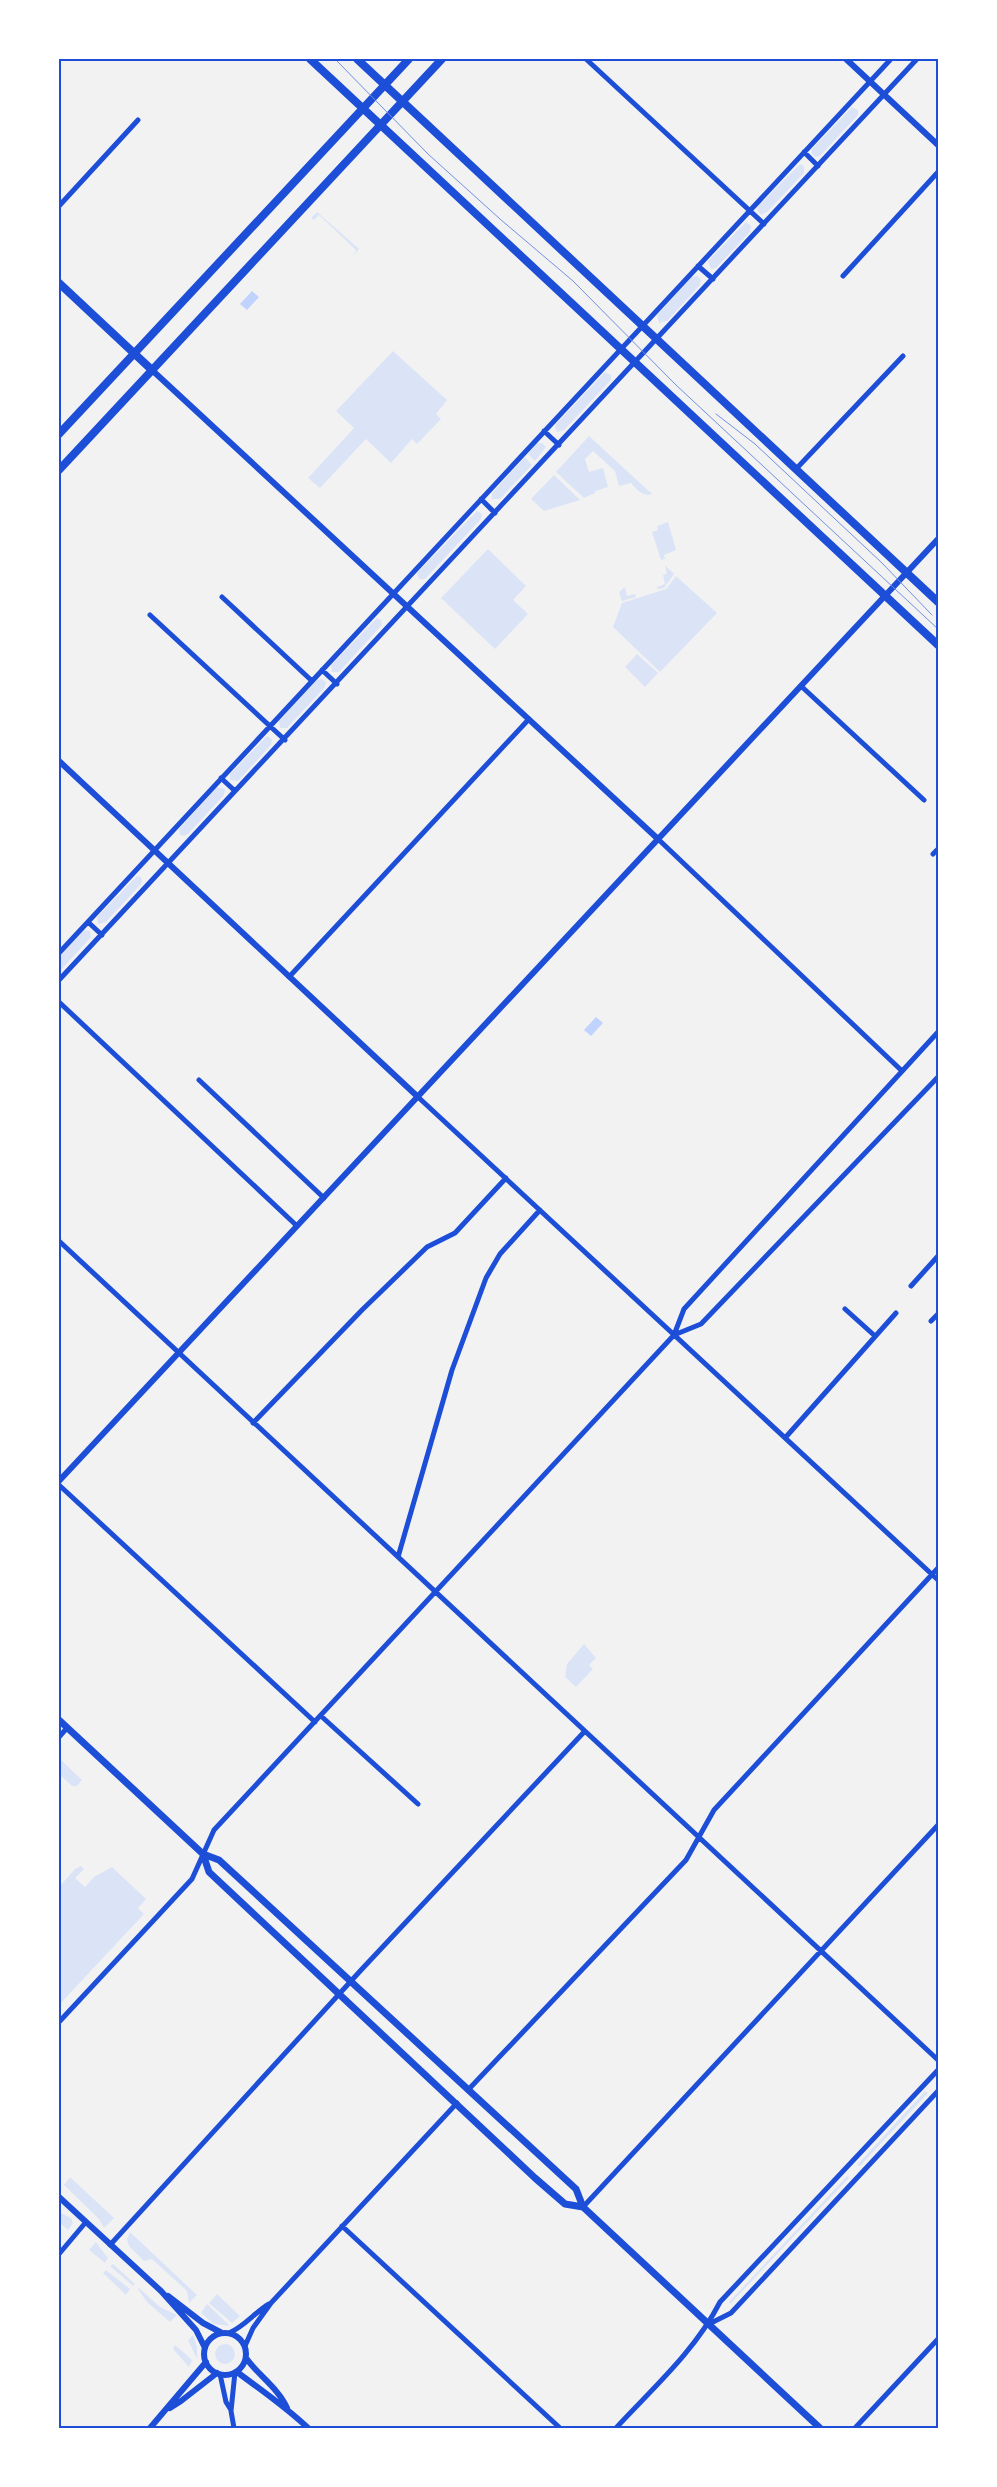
<svg xmlns="http://www.w3.org/2000/svg" width="997" height="2487" viewBox="0 0 997 2487" font-family="Literata,serif">
<style>
.green{fill:#dbe4f7}
.water{fill:#bfd3fe}
.lines{fill:none;stroke-linecap:round;stroke-linejoin:round}
.minor{stroke:#1d4ed8;stroke-width:5}
.tertiary{stroke:#1d4ed8;stroke-width:6}
.secondary{stroke:#1d4ed8;stroke-width:7}
.primary{stroke:#1d4ed8;stroke-width:8}
.tram{stroke:#7290e2;stroke-width:1}
.neatline{fill:none;stroke:#1d4ed8;stroke-width:2}
</style>
<rect width="100%" height="100%" fill="#f2f2f2"/>
<path class="green" d="M852 107 858 110V115L820 156 815 157 812 154V149Z
M800 164 804 166V173L767 212 761 215 757 209 758 206Z
M317 212 359 249 353 256 356 250 319 215 314 220 311 218Z
M746 222 751 226 750 232 716 268 711 269 708 261Z
M697 276 701 280 700 285 667 321 659 323 657 315 692 277Z
M393 351 447 400 436 414 441 419 417 444 412 439 391 463 366 439 320 488 308 478 354 428 336 411Z
M605 372 611 375V380L564 430 557 432 555 427 556 424Z
M589 436 652 494C643 497 637 490 631 483L619 486 615 471 593 451 585 459 589 472 603 468 608 487 595 491V493L584 498 556 472Z
M537 443H542L546 447 535 461 528 454Z
M525 457 532 465 500 499H492V493Z
M554 475 580 500 544 511 531 499Z
M477 511 482 514 481 519 425 579H419L417 573Z
M668 522 676 550 664 555 665 559 661 560 652 532 658 530 657 526Z
M488 549 526 586 513 600 528 614 495 649 441 598Z
M665 565 674 574 664 588 658 589 657 587 665 584 663 575 667 574Z
M676 576 717 613 660 672 613 627 622 603 666 589Z
M625 587 627 596 635 594 636 597 622 601 619 592Z
M377 618 381 620 382 625 339 672H332L331 665Z
M637 654 658 673 645 687 625 667Z
M322 679 326 682 325 687 287 728H280L279 721 317 680Z
M267 736 272 739 271 745 238 781 230 780V774Z
M217 787 225 789 224 795 188 834 184 836 180 835 179 829Z
M137 876 141 877 142 883 106 922 98 924 97 917Z
M84 930 90 931 91 937 59 972V957Z
M584 1644 596 1658 589 1665 593 1669 576 1687 565 1677 567 1664Z
M59 1758 82 1780 77 1786H72L60 1775 59 1776Z
M81 1866 84 1869 75 1878 85 1887 94 1877 112 1867 146 1899 138 1908 144 1914 59 2005V1887L75 1869Z
M925 2091 928 2093 860 2166 857 2165Z
M847 2176 849 2178 730 2304 729 2302Z
M70 2177 114 2218 104 2228 99 2219 64 2185Z
M59 2212 71 2218 73 2223 68 2230 59 2222Z
M130 2232 197 2295 189 2303 187 2291 152 2259 144 2261 129 2246 127 2239Z
M96 2242 108 2258 105 2263 89 2250Z
M113 2264 135 2284 133 2286 110 2266Z
M106 2270 130 2289 126 2295 103 2273Z
M139 2288 160 2307 177 2315 170 2322 147 2302 138 2289Z
M217 2294 240 2316 232 2323 209 2303Z
M207 2304 230 2326 214 2324 201 2313Z
M193 2335 197 2347V2359L188 2340Z
M215 2354a10 10 0 1 1 20 0a10 10 0 1 1-20 0Z
M175 2345 192 2360 189 2367 173 2349Z"/>
<path class="water" d="M252 291 259 297 247 310 240 304Z
M596 1017 603 1023 591 1036 584 1030Z"/>
<g class="lines">
<path class="minor" d="M586 59 764 224
M804 152 818 166
M59 206 138 120
M698 266 713 279
M843 276 938 172
M544 431 559 445
M796 469 903 356
M481 499 495 513
M222 597 312 681
M150 615 285 740
M322 670 337 684
M801 686 924 800
M221 778 235 791
M658 839 902 1071
M933 854 938 849
M88 922 102 935
M59 953 891 59
M289 977 529 719
M59 980 917 59
M59 1002 297 1226
M199 1080 324 1198
M418 1097 938 1580
M59 1241 938 2060
M911 1286 938 1256
M845 1309 875 1336
M931 1321 938 1314
M674 1335 701 1324 938 1077
M253 1423 362 1310 427 1247 455 1233 506 1178
M785 1438 896 1313
M59 1485 315 1722
M398 1557 452 1370 486 1278 500 1254 540 1210
M321 1716 418 1804
M59 1737 67 1728
M59 2022 192 1879 214 1830 674 1335 684 1309 938 1032
M468 2090 686 1860 714 1810 938 1568
M583 2207 938 1825
M342 2226 560 2428
M110 2245 362 1969 585 1731
M59 2254 86 2222
M709 2324 731 2313 938 2091
M229 2333C245 2326 254 2313 269 2304
M245 2346 253 2328 271 2303 457 2103
M220 2374 226 2402 231 2410
M234 2428 231 2411 235 2372
M616 2428C653 2388 695 2351 720 2302L938 2070
M855 2428 938 2339"/>
<path class="tertiary" d="M846 59 938 145
M153 371 658 839
M59 761 418 1097
M59 1481 938 539
M59 2197 161 2291 196 2330 205 2348
M168 2296 203 2323 222 2333
M204 2354a21 21 0 1 1 42 0a21 21 0 1 1-42 0Z
M246 2358C258 2375 279 2389 287 2408
M237 2372C261 2390 286 2407 308 2428
M170 2408 181 2401 217 2373
M150 2428 206 2362"/>
<path class="secondary" d="M59 1720 203 1854 219 1860 576 2189 583 2207 820 2428
M203 1854 209 1872 535 2178 565 2204 583 2207"/>
<path class="primary" d="M310 59 938 645
M357 59 938 602
M59 283 153 371
M59 434 409 59
M59 470 442 59"/>
<path class="tram" d="M335 59 428 154 500 219 573 281 676 385 938 629
M716 414 755 444 882 563 932 615"/>
</g>
<rect width="997" height="2487" fill="none" stroke="#ffffff" stroke-width="120"/>
<rect x="60" y="60" width="877" height="2367" class="neatline"/>
</svg>
